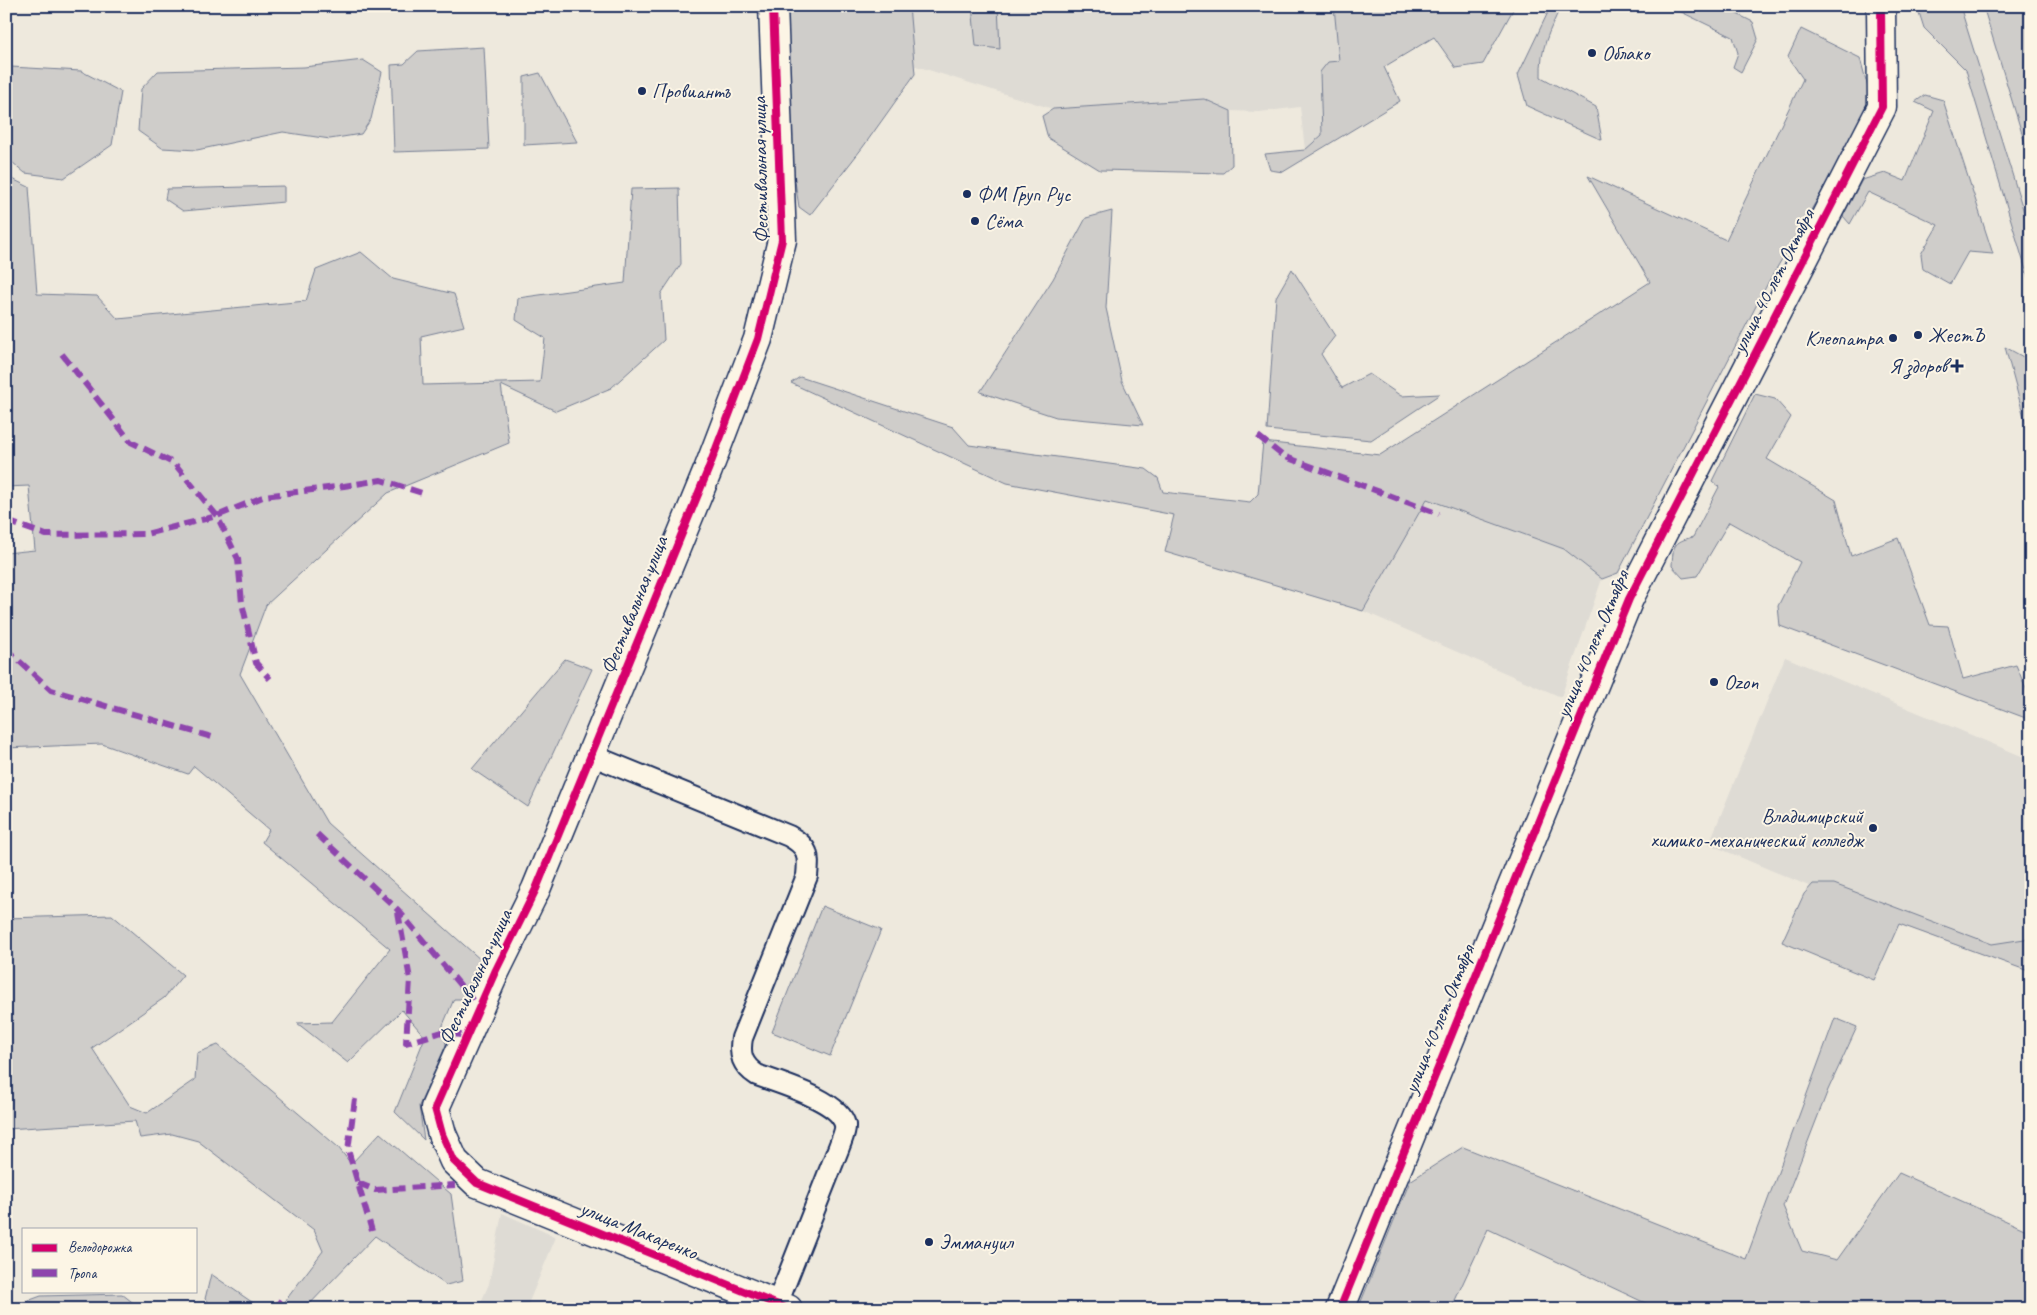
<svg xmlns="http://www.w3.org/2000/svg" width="2037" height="1315" viewBox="0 0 2037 1315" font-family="Caveat,sans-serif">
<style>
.built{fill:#dedbd4}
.green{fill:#cfcdca;stroke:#757e94}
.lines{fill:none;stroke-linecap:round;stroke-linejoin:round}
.lane-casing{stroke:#1b2f5e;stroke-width:24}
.street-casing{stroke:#1b2f5e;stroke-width:31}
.lane{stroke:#fcf5e5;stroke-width:20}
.street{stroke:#fcf5e5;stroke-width:28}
.quiet{stroke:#8e44ad;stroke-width:6;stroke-dasharray:12 6;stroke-linecap:butt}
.cycleway-casing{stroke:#fcf5e5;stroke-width:11}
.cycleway{stroke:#d6006c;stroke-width:8}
.poi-dot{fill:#1b2f5e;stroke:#fcf5e5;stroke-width:2}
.labels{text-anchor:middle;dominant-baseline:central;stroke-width:4;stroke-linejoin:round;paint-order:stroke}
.poi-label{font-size:21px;fill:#1b2f5e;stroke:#fcf5e5;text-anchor:start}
.street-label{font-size:21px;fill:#1b2f5e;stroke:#fcf5e5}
</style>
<rect width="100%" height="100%" fill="#eee9dd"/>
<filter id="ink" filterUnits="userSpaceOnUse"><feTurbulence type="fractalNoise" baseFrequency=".02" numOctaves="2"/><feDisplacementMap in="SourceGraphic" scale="10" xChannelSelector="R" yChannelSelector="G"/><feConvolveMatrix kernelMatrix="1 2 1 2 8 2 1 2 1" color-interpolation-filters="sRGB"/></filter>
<g filter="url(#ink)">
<path class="built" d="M798 6H1334L1339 62 1320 72 1322 135 1305 150 1300 107 1259 112 1231 111 1204 99 1053 109 897 60Z
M1426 499 1564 549 1602 579 1561 697 1363 611Z
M1785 657 2031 760V972L1899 924 1709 844Z
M502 1213 556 1237 526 1309H478L489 1284Z"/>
<path class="green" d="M784 6H909L915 74 863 147 810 215 799 207 792 162Z
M972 6H998L1000 49 976 46Z
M1334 6H1515L1483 64 1456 68 1434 37 1384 67 1400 101 1283 172 1270 170 1265 154 1305 150 1322 135 1320 72 1328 62 1339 61Z
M1551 6H1561C1549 32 1540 48 1541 77L1596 107 1602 140 1527 106 1518 75Z
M1721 6 1753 22 1758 39 1741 72 1733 67 1738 53 1733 37 1671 7Z
M1917 6H1960L2031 235V287L1966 70 1924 28Z
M1983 6H2031V163Z
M1801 29 1860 58 1868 88 1866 117 1769 281 1618 573 1602 579 1564 549 1427 499 1363 611 1165 552 1174 515 1007 483 791 383 800 377 953 427 969 445 1146 469 1158 478 1163 492 1250 502 1258 494 1263 442 1380 455 1650 282 1588 176 1726 240 1803 79 1788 57Z
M484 47 489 149 394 152 391 65 404 64 418 51Z
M363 60 382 72 371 119 361 134 330 139 283 132 197 150 162 148 138 131 141 89 158 71 304 67Z
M11 67 81 71 121 92 112 145 64 178 25 173 6 157V69Z
M540 73 577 142 524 145V77Z
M1925 95 1943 100 1993 254 1968 252 1950 284 1923 269 1921 254 1938 225 1868 192 1850 224 1843 216 1862 180 1885 173 1905 181 1934 111 1915 102Z
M1204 99 1231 111 1232 165 1223 173 1100 170 1048 138 1042 116 1053 109Z
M6 176 29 187 37 294 97 296 118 319 306 301 316 270 361 252 393 279 454 294 464 326 421 336 423 385 540 382 545 338 516 320 518 298 625 283 631 189 679 188 681 264 661 294 664 340 611 388 556 411 501 385 509 443 388 493 266 605 240 674 327 823 482 961 466 999H454L443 1025 446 1045 419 1106 424 1140 395 1112 425 1037 402 1010 348 1063 297 1023 332 1022 390 949 262 842 269 830 194 766 188 774 102 744 6 748V553L35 550 29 486 6 487Z
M284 186V202L183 211 165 199 167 189Z
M1112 211 1106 308 1122 381 1143 425 1056 417 980 392 1053 279 1086 218Z
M1292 269 1335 336 1321 354 1342 388 1369 374 1401 396 1440 394 1371 440 1267 430 1276 297Z
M2005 347 2027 359 2031 375 2030 439Z
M1755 394 1775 399 1791 417 1767 459 1836 500 1851 556 1898 538 1930 625 1948 626 1963 679 2016 665 2027 691H2031V720L1780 626 1778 606 1800 562 1729 522 1697 576 1683 578 1672 566C1673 546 1673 542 1693 537L1719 487 1712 481Z
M565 659 592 669 528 807 472 769Z
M1813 884H1834L1992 944 2031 938V972L1899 924 1874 980 1782 942 1804 894Z
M822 906 881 930 830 1056 772 1032Z
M112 915 183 975 164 998 92 1048 130 1106 147 1113 195 1080 197 1053 218 1045 338 1147 351 1164 380 1133 451 1194 463 1281 446 1285 375 1236 305 1309H279L323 1251 314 1230 198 1141 172 1134 140 1138 135 1121 6 1129V918Z
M1835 1018 1857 1027 1828 1090 1783 1206 1802 1251 1837 1260 1899 1173 2031 1232V1309H1658L1488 1229 1451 1309H1437L1426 1304 1423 1309H1358L1410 1181 1463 1147 1746 1259Z
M211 1274 262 1309H216L205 1299Z
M122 1294 141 1309H6L41 1296Z"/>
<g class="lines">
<defs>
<path id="lane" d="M591 755 789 836C809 847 809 855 807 876L742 1038C739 1055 742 1065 757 1075 778 1083 840 1100 845 1125 846 1131 841 1141 839 1147L777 1304"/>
<path id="street" d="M773 6 782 240 758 339 708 470 536 889 495 972 435 1108 442 1134 454 1161 477 1183 788 1309
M1340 1309 1629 599 1882 107 1881 6"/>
</defs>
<use href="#lane" class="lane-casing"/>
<use href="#street" class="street-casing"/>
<use href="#lane" class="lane"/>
<use href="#street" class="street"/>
<path class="quiet" d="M62 354 131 442 175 464 217 516 238 559 242 603 256 663 270 679
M1258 436 1283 456 1439 514
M7 521 46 535 146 534 217 516 265 496 344 486 381 480 422 493
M6 649 51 690 215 738
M317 834 398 910 479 1008
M398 912 410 979 406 1043 442 1032 466 1036
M355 1099 348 1150 372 1231
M358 1183 375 1190 455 1185
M276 1309 281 1300"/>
<defs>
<path id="cycleway" d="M773 6 782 240 758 339 708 470 536 889 495 972 435 1108 442 1134 454 1161 477 1183 788 1309
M1340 1309 1629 599 1882 107 1881 6"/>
</defs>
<use href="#cycleway" class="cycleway-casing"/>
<use href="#cycleway" class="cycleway"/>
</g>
</g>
<g class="poi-dot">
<circle cx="1592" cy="53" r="5"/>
<circle cx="642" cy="91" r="5"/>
<circle cx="967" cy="194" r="5"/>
<circle cx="975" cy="221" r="5"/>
<circle cx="1918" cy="335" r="5"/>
<circle cx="1893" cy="338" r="5"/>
<path d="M1954.5 358.5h5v5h5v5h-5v5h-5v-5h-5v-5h5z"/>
<circle cx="1714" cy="682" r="5"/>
<circle cx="1873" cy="828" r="5"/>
<circle cx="929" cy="1242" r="5"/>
</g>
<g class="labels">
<g class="poi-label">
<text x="1602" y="53">Облако</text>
<text x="652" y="91">Провиантъ</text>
<text x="977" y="194">ФМ Груп Рус</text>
<text x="985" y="221">Сёма</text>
<text x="1928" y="335">ЖестЪ</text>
<text x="1883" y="338" text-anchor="end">Клеопатра</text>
<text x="1947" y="366" text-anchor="end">Я здоров</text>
<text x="1724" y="682">Ozon</text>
<text x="1863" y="816" text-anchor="end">Владимирский<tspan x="1863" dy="24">химико-механический колледж</tspan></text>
<text x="939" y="1242">Эммануил</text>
</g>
<g class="street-label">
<text transform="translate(760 170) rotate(-91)">Фестивальная улица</text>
<text transform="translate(1773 281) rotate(-63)">улица 40 лет Октября</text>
<text transform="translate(634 605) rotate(-68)">Фестивальная улица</text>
<text transform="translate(1592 644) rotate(-67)">улица 40 лет Октября</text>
<text transform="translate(475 977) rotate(-65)">Фестивальная улица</text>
<text transform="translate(1439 1019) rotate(-68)">улица 40 лет Октября</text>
<text transform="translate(639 1230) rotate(22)">улица Макаренко</text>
</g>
</g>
<rect width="2037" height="1315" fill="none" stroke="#fcf5e5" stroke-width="25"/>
<rect x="12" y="12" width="2012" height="1290" fill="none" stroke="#1b2f5e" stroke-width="2" filter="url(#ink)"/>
<rect x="22" y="1228" width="175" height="65" fill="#fcf5e5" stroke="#a2a6af"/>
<rect x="32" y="1244" width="25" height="8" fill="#d6006c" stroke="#a2a6af"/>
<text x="68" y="1252" font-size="15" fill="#1b2f5e">Велодорожка</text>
<rect x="32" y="1269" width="25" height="8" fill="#8e44ad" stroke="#a2a6af"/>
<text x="68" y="1278" font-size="15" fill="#1b2f5e">Тропа</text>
</svg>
